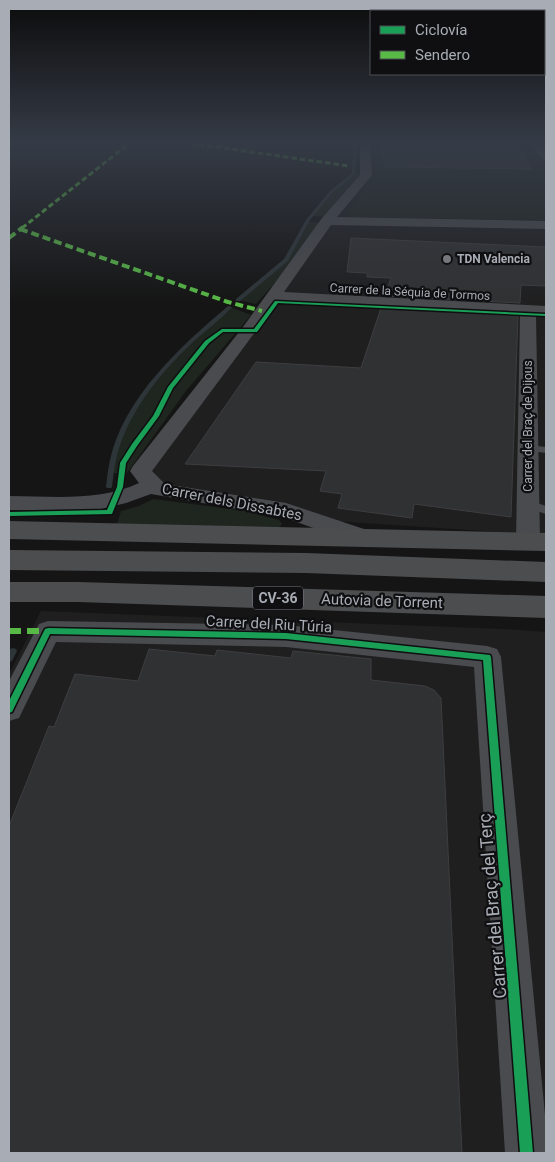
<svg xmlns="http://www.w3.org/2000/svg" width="555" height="1162" viewBox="0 0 555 1162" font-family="Roboto,sans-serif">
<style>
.built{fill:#1f1f20}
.green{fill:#1f251f}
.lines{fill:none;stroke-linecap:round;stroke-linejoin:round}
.stream{fill:#2d3539;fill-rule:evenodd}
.building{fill:#303132;stroke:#3e3e41}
.lane{fill:#4a4b4e;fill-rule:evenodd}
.street{fill:#4a4b4e;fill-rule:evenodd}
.highway{fill:#4c4d4f;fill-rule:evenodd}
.quiet-far2{stroke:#58b947;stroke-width:3;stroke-dasharray:5.5 3;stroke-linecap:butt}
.quiet-far1{stroke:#58b947;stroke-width:4;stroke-dasharray:8 4;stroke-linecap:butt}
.quiet{stroke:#58b947;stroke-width:6;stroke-dasharray:12 6;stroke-linecap:butt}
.cycleway-casing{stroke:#0f0f11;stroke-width:3}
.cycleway{fill:#1a9f57;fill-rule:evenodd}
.poi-dot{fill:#75777c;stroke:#0f0f11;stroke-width:2}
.labels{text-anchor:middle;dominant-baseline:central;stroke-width:4.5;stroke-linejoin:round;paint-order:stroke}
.far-poi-label{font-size:12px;font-weight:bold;fill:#a8acb4;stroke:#0f0f11;text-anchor:start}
.far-street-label{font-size:12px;fill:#a8acb4;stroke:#0f0f11}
.shield{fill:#0f0f11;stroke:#7a7d83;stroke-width:1}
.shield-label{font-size:14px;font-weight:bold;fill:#a8acb4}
.street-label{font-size:15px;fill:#a8acb4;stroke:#0f0f11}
.near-street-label{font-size:18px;fill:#a8acb4;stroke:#0f0f11}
</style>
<rect width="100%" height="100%" fill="#151515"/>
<path class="built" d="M360 142H546V535L317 520 159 490 141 471 249 331 350 182 360 173Z
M41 611 503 629 546 632V1153H9V674Z"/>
<path class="green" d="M376 166 542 169 546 174V220L352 217 346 214 377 172Z
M354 173H360L350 183 326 217 311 216 331 192Z
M307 221 319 223 288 268 256 304 238 300 286 260Z
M230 307 251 315 186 391 127 473H109C116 450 123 425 137 405 161 367 196 335 230 307Z
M153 499 246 511 279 520 282 524 279 528 117 524 121 511 139 506Z"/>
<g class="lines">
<path class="stream" d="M353 142H357L355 174 332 193 309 221 288 261 240 301H236V299L284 259 306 220 330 191 352 173Z
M228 306 232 307C220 320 205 331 192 343 159 374 126 415 116 460 114 469 113 478 112 487L111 488H107L106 487C107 478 108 469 110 460 124 397 181 346 228 306Z
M13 648 16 649 17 651 12 661 9 662V651L10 649Z"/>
</g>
<path class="building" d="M381 143 519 146 532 169 385 167Z
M351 238 546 247V286L521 285 520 303 385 296 391 278 367 277V273L347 272Z
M381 308 518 316 511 517 414 504 412 518 338 508 342 494 320 491 326 471 185 464 256 362 361 368Z
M149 649 215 656 217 650 291 658 293 651 371 659V680L425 686 434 690 441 698 462 1153H9V826L49 726 54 727 75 674 138 681Z"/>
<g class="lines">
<path class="lane" d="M528 445 546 447V453L524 450 523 448 524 446Z
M528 500 546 506V514L524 507 522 504Z"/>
<path class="street" d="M360 142H370L372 175 337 217 546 221V229L331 225 284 292 546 306V316L536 315 540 541 536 547 528 549 520 547 516 541 520 314 278 301 152 471 165 484 286 503 376 533 380 539 376 545 368 547 360 545 283 517 151 494 126 503 101 509 64 511 9 510V496C52 496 99 502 139 483L130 471 133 466 243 327 322 218 360 175Z
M530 142H540L546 150V160L542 159Z
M48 621 286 625 487 646 497 649 501 657 546 1125V1153H505L474 667 286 647 56 642 19 718 9 721V681L39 624Z"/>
<path class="highway" d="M9 521 546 533V551L9 539Z
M9 550 306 553 546 562V582L306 573 9 570Z
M9 582H78L546 596V618L78 602H9Z"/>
<path class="quiet-far2" d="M182 142 349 166
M22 228 131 142"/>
<path class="quiet-far1" d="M20 229 228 302 262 311
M9 238 23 227"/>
<path class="quiet" d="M9 631H48"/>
<defs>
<path id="cycleway" d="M275 301 546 314V316L278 303 257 332H223L209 343 173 388 159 416 137 446 126 463 123 487 112 514 9 516V512L107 510 117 487 120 463 132 444 153 416 168 387 205 341 222 329H254Z
M48 628 286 633 490 655 491 657 533 1153H520L483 660 286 639 50 634 12 712 9 713V701L45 629Z"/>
</defs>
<use href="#cycleway" class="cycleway-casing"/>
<use href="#cycleway" class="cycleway"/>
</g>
<linearGradient id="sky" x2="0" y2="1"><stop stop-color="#0c0c0c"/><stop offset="0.47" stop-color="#353b46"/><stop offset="1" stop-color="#353b46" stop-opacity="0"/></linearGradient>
<rect width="555" height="304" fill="url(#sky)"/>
<circle class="poi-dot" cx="447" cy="259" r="5"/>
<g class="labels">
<g class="far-poi-label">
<text x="457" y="259">TDN Valencia</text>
</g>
<g class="far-street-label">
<text transform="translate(410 292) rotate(3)">Carrer de la Séquia de Tormos</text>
<text transform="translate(528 426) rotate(-90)">Carrer del Braç de Dijous</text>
</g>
<rect class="shield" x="253" y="586.5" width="50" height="23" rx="4"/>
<g class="shield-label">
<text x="278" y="598">CV-36</text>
</g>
<g class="street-label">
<text transform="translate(232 502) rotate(11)">Carrer dels Dissabtes</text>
<text transform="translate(382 601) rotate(2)">Autovia de Torrent</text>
<text transform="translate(269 624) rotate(3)">Carrer del Riu Túria</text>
</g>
<g class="near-street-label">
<text transform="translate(492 906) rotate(-95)">Carrer del Braç del Terç</text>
</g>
</g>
<rect width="555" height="1162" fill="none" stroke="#a8acb4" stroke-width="20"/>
<rect x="370" y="10" width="175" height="65" fill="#0f0f11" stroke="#4c4e52"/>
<rect x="380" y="26" width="25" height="8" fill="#1a9f57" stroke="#4c4e52"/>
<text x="415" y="35" font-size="15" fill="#a8acb4">Ciclovía</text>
<rect x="380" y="51" width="25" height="8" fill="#58b947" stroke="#4c4e52"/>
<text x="415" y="60" font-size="15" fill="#a8acb4">Sendero</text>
</svg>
